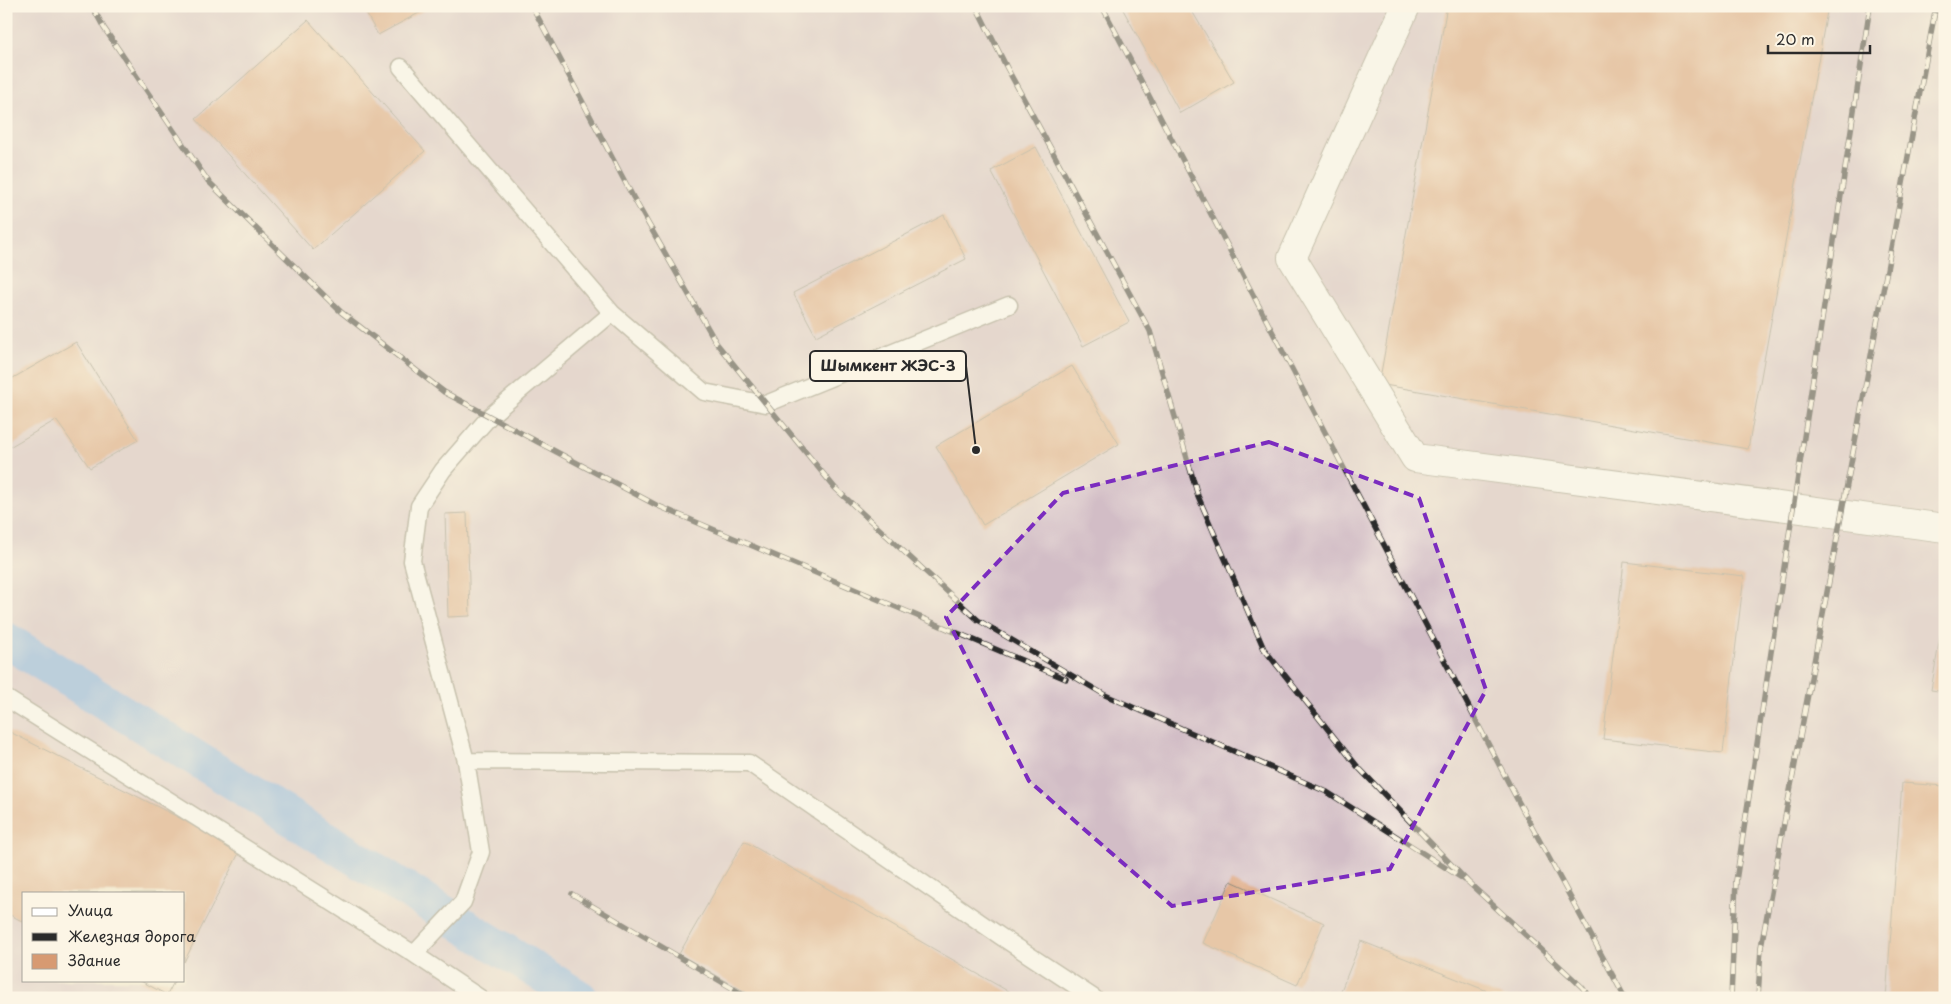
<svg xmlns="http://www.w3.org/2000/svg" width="1951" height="1004" viewBox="0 0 1951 1004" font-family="'Playpen Sans',sans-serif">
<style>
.industrial{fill:#d2bdc6;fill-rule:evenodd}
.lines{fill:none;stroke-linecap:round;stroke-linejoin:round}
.canal{stroke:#79aae4;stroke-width:36}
.building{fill:#d79a72}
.service-casing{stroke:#908c7f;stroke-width:19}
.minor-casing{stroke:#908c7f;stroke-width:30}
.service{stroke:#fff;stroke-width:16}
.minor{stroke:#fff;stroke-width:28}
.rail-casing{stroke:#2b2b2b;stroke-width:5.5}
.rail{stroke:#fcf5e5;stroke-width:4;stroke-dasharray:11;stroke-linecap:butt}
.marked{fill:none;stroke:#7b2cbf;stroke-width:4;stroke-dasharray:10 6;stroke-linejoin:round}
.leader{fill:none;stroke:#2b2b2b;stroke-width:2}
.callout-dot{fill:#2b2b2b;stroke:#fcf5e5;stroke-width:2}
.callout{fill:#fcf5e5;stroke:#2b2b2b;stroke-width:2}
.callout-label{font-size:15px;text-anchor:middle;font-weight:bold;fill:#2b2b2b}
</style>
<rect width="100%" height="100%" fill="#fcf5e5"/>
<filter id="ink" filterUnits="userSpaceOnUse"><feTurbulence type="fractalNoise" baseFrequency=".02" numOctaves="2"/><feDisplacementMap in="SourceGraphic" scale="10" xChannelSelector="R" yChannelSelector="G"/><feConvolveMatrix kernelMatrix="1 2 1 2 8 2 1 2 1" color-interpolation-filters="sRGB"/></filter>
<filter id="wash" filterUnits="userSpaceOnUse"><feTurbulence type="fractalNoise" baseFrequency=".0096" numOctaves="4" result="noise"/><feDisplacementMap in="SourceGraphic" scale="20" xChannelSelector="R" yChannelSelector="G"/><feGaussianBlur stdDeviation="1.12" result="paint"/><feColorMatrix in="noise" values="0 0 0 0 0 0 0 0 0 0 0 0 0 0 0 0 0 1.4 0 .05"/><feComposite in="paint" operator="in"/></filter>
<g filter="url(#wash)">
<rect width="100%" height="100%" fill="#f4ecd3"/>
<path class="industrial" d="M6 6H1945V998H6ZM24 893H184V980H24Z"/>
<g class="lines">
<path class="canal" d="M6 640 580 998"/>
</g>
<g id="blocks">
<path class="building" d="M362 6H432L378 35Z
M1121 6H1189L1234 82 1180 113Z
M1447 6H1828L1748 449 1379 384Z
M308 20 425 151 313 250 196 119Z
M1036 147 1129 322 1083 346 991 171Z
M944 215 966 259 816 336 793 293Z
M76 342 138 440 90 468 56 420 6 449V382Z
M1072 366 1119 444 983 525 936 446Z
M467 513 470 616 448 617 445 514Z
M1624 562 1744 576 1723 753 1603 739Z
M1944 614H1945V692L1931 690Z
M6 730 241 849 184 962V893H24V922L6 913Z
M1902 783 1945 786V998H1886Z
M744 841 1020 998H756L679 954Z
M1231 881 1324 923 1297 985 1203 943Z
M1361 941 1505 998H1338Z
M139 980H175L167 995Z"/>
</g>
</g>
<g filter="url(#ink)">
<use href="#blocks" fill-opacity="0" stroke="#908c7f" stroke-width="1"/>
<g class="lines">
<defs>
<path id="service" d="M612 313 704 392 766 404 1009 305
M6 698 414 954 463 902 481 852 466 761 412 561 419 506 443 470 490 416 612 313 401 67
M466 761 749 763 1000 936 1094 998
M414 954 480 998"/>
<path id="minor" d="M1406 6 1292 258 1415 458 1945 528"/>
</defs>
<use href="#service" class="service-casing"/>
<use href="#minor" class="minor-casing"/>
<use href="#service" class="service"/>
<use href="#minor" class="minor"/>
<defs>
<path id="rail" d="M92 6 104 28 208 181 341 312 444 392 656 505 1066 679
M532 6 633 197 717 344 835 488 978 620 1105 695 1327 792 1468 882
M976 6 1007 68 1150 331 1198 496 1264 649 1357 766 1468 882 1582 987 1590 998
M1102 6 1517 799 1625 998
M572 894 749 998
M1731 998 1736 881 1870 6
M1758 998 1761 947 1936 6"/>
</defs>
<use href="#rail" class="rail-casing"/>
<use href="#rail" class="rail"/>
</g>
</g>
<path d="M0 0H1951V1004H0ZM1269 442 1419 498 1486 690 1390 869 1172 906 1029 781 946 617 1063 493Z" fill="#f4ecd3" fill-opacity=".55" fill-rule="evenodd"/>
<path class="marked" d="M1269 442 1419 498 1486 690 1390 869 1172 906 1029 781 946 617 1063 493Z"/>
<path class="leader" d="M976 450L966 366"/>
<circle class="callout-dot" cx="976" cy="450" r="5"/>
<rect class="callout" x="810" y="351" width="156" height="30" rx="5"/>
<g class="callout-label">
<text x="888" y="371">Шымкент ЖЭС-3</text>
</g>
<rect width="1951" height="1004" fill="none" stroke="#fcf5e5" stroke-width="25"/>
<rect x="22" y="892" width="162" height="90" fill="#fcf5e5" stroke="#a8a49b"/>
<rect x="32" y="908" width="25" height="8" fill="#ffffff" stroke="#a8a49b"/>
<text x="68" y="916" font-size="15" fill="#2b2b2b">Улица</text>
<rect x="32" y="933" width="25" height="8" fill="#2b2b2b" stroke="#a8a49b"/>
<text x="68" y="942" font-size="15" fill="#2b2b2b">Железная дорога</text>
<rect x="32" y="954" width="25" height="15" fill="#d79a72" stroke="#a8a49b"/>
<text x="68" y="966" font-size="15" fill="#2b2b2b">Здание</text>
<path d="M1768 45v8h102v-8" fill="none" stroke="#2b2b2b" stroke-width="2.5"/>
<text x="1776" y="45" font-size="15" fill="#2b2b2b" stroke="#fcf5e5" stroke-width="4" paint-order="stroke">20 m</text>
</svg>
